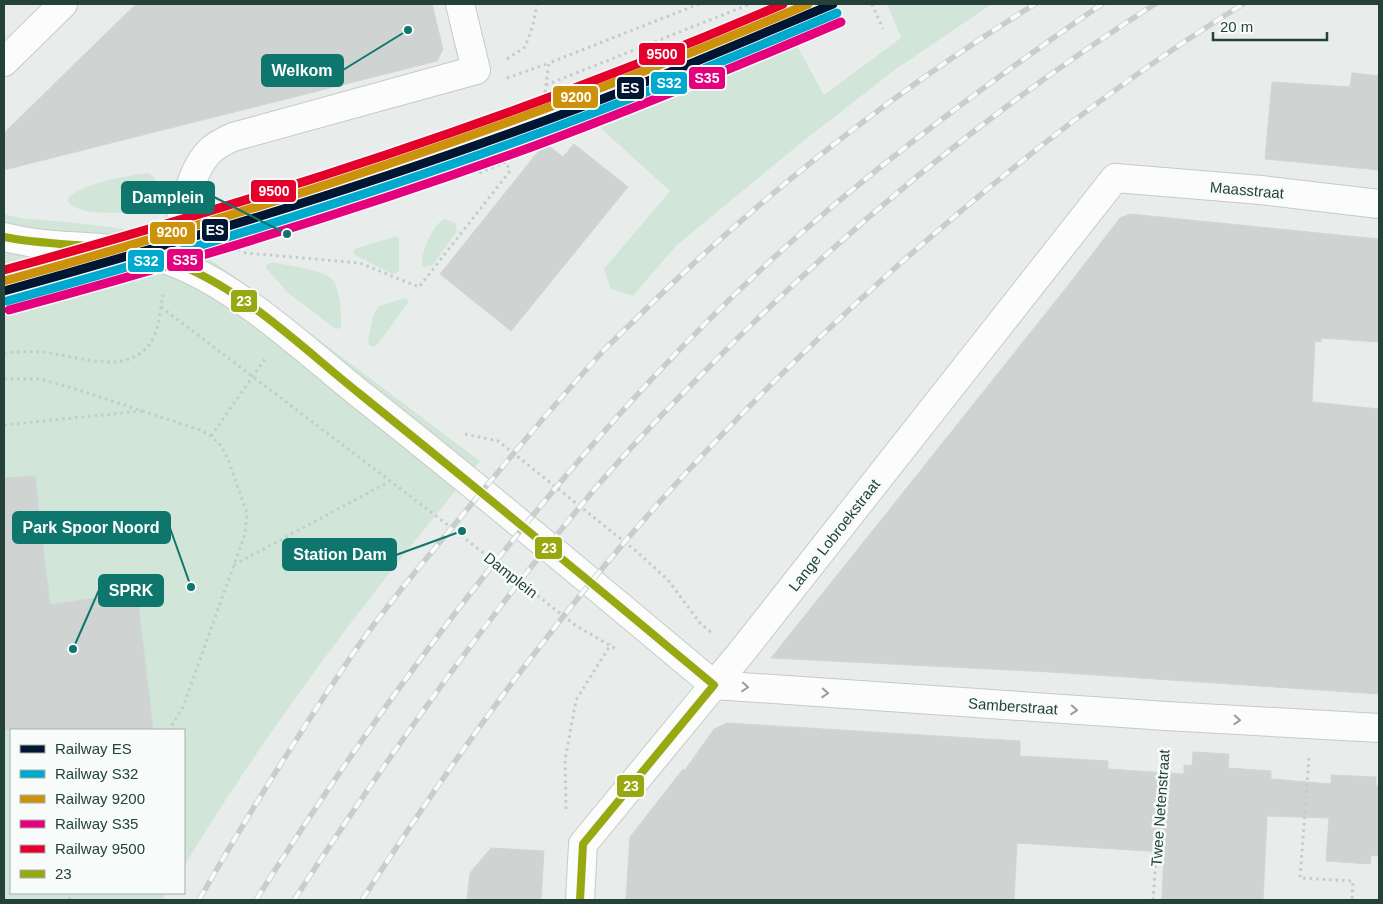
<svg xmlns="http://www.w3.org/2000/svg" width="1383" height="904" viewBox="0 0 1383 904" font-family="Helvetica,sans-serif">
<style>
.green{fill:#d1e6d8}
.building{fill:#cfd4d2;stroke:#d1d6d4}
.lines{fill:none;stroke-linecap:round;stroke-linejoin:round}
.pedestrian-casing{stroke:#c5cac8;stroke-width:30}
.minor-casing{stroke:#c5cac8;stroke-width:30}
.tertiary-casing{stroke:#c5cac8;stroke-width:30}
.path{stroke:#c3ccca;stroke-width:3;stroke-dasharray:2.5 4;stroke-linecap:butt}
.pedestrian{stroke:#fcfcfc;stroke-width:28}
.minor{stroke:#fcfcfc;stroke-width:28}
.tertiary{stroke:#fcfcfc;stroke-width:28}
.rail-casing{stroke:#c9cdcc;stroke-width:5.5}
.rail{stroke:#f7fbf9;stroke-width:4;stroke-dasharray:11;stroke-linecap:butt}
.bus-1-casing{stroke:#f7fbf9;stroke-width:11}
.bus-1{stroke:#97a811;stroke-width:8}
.rail-1-casing{stroke:#f7fbf9;stroke-width:12}
.rail-2-casing{stroke:#f7fbf9;stroke-width:12}
.rail-3-casing{stroke:#f7fbf9;stroke-width:12}
.rail-4-casing{stroke:#f7fbf9;stroke-width:12}
.rail-5-casing{stroke:#f7fbf9;stroke-width:12}
.rail-1{stroke:#011633;stroke-width:9}
.rail-2{stroke:#00a9ce;stroke-width:9}
.rail-3{stroke:#cd920c;stroke-width:9}
.rail-4{stroke:#e5007d;stroke-width:9}
.rail-5{stroke:#e4002b;stroke-width:9}
.oneway{stroke:#909f9b}
.labels{text-anchor:middle;dominant-baseline:central;stroke-width:5;stroke-linejoin:round;paint-order:stroke}
.street-label{font-size:15px;fill:#24423a;stroke:#f7fbf9}
.leader{fill:none;stroke:#0f766e;stroke-width:2}
.callout-dot{fill:#0f766e;stroke:#f7fbf9;stroke-width:2}
.callout{fill:#0f766e;stroke:#0f766e;stroke-width:2}
.callout-label{font-size:16px;text-anchor:middle;font-weight:bold;fill:#fff}
.line-badge{stroke:#f7fbf9;stroke-width:2}
.badge-label{font-size:14px;text-anchor:middle;font-weight:bold;fill:#fff}
</style>
<rect width="100%" height="100%" fill="#e8edeb"/>
<path class="green" d="M892 4H992L896 69 797 146 676 246 633 296 611 289 604 269 670 191 595 123 796 44 824 95 901 38 888 6Z
M149 173 155 178 157 186 136 212C119 213 80 216 68 202V197C92 181 121 177 149 173Z
M4 214 20 218C69 223 128 225 175 242 197 250 217 264 237 278L480 461C373 590 271 723 184 866V730H11V893H167L163 900H4Z
M445 219 455 223 457 231 435 262 431 266 423 267 422 265C421 253 433 223 445 219Z
M397 236 399 238V270L397 273 392 274 353 254 354 250 357 248Z
M272 262C286 265 325 270 333 280 340 289 342 315 341 327L338 329 334 328 287 292 266 268V265Z
M405 298 409 301 377 345 373 347 369 345 368 341 373 315 379 306Z"/>
<path class="building" d="M136 4H432L443 49 437 61 4 170V133Z
M1352 73 1379 76V170L1265 159 1272 82 1350 87Z
M545 143 563 157 574 144 628 187 511 331 440 274Z
M1130 214 1379 239V342L1321 338V342L1315 341 1312 402 1379 409V694L1050 672 771 658 1066 288 1120 218Z
M35 476 50 605 137 592 153 730H4V478Z
M727 723 1020 741V756L1108 761V769L1184 774V765L1192 766 1193 752 1229 754 1228 768 1271 771V779L1331 784V775L1376 777V786H1379V856L1371 855 1370 864 1326 861 1329 818 1267 816 1263 900H1162L1164 852 1017 843 1014 900H626L630 837 683 769 685 770 714 729Z
M491 848 544 851 541 900H467L470 873Z"/>
<g class="lines">
<defs>
<path id="pedestrian" d="M180 222C186 201 193 167 210 151 216 145 224 141 233 137L476 70 460 4"/>
<path id="minor" d="M714 685 740 654 1115 178 1261 190 1379 204
M714 685 1166 716 1379 728"/>
<path id="tertiary" d="M4 62 63 4
M4 237C58 251 116 242 170 261 238 286 304 349 360 394 480 489 597 587 714 685L583 844 580 900"/>
</defs>
<use href="#pedestrian" class="pedestrian-casing"/>
<use href="#minor" class="minor-casing"/>
<use href="#tertiary" class="tertiary-casing"/>
<path class="path" d="M872 4 883 29
M507 59 525 47 533 25 537 4
M507 78 549 63
M546 85 750 4
M214 224 543 107 549 63 699 4
M209 235 246 253 360 263 419 287 510 171 506 162 479 173 464 134
M161 307 435 515 575 625 616 649
M4 353C16 352 30 351 42 352 75 355 124 376 148 346 159 333 160 312 163 295
M4 379H40L79 390 200 430 211 436 221 446 228 459 247 513 245 534 183 707 169 730
M4 425 142 411
M465 434 498 441 636 551 668 580 700 623 713 634
M211 436 265 359
M234 565 390 481
M1309 758 1300 878 1353 881 1352 900
M566 809 565 760 576 700 611 644
M69 900 73 893
M1153 900 1164 749"/>
<use href="#pedestrian" class="pedestrian"/>
<use href="#minor" class="minor"/>
<use href="#tertiary" class="tertiary"/>
<defs>
<path id="rail" d="M199 900C247 816 299 733 354 652 391 599 433 551 474 501 516 450 559 399 604 350 620 334 637 318 653 302 769 189 898 89 1035 4
M256 900C336 773 422 651 517 535 603 428 696 326 799 235 895 151 998 76 1102 4
M294 900C388 756 488 615 599 484 633 444 670 406 707 369 842 231 992 108 1155 4
M362 900C418 813 477 727 541 645 646 508 765 384 894 269 1003 172 1119 81 1243 4"/>
</defs>
<use href="#rail" class="rail-casing"/>
<use href="#rail" class="rail"/>
<defs>
<path id="bus-1" d="M4 237C58 248 118 242 170 261 243 288 301 347 360 394 479 490 597 587 714 685
M580 900 583 844 714 685"/>
</defs>
<use href="#bus-1" class="bus-1-casing"/>
<use href="#bus-1" class="bus-1"/>
<defs>
<path id="rail-1" d="M4 291C181 242 357 189 530 126 633 89 733 46 833 4"/>
<path id="rail-2" d="M7 301C184 252 360 199 534 135 636 98 736 56 837 13"/>
<path id="rail-3" d="M4 281C278 206 547 116 808 4"/>
<path id="rail-4" d="M9 310C187 262 364 208 537 145 640 107 740 65 841 22"/>
<path id="rail-5" d="M4 270C269 198 531 113 783 4"/>
</defs>
<use href="#rail-1" class="rail-1-casing"/>
<use href="#rail-2" class="rail-2-casing"/>
<use href="#rail-3" class="rail-3-casing"/>
<use href="#rail-4" class="rail-4-casing"/>
<use href="#rail-5" class="rail-5-casing"/>
<use href="#rail-1" class="rail-1"/>
<use href="#rail-2" class="rail-2"/>
<use href="#rail-3" class="rail-3"/>
<use href="#rail-4" class="rail-4"/>
<use href="#rail-5" class="rail-5"/>
</g>
<defs><path id="oneway-chevron" d="M-2-3.5L2.5 0L-2 3.5" fill="none" stroke-width="1.6" stroke-linecap="round" stroke-linejoin="round" transform="scale(1.25)"/></defs>
<g class="oneway">
<use href="#oneway-chevron" transform="translate(745 687) rotate(4)"/>
<use href="#oneway-chevron" transform="translate(825 693) rotate(4)"/>
<use href="#oneway-chevron" transform="translate(1074 710) rotate(4)"/>
<use href="#oneway-chevron" transform="translate(1237 720) rotate(3)"/>
</g>
<g class="labels">
<g class="street-label">
<text transform="translate(1247 190) rotate(5)">Maasstraat</text>
<text transform="translate(834 535) rotate(-52)">Lange Lobroekstraat</text>
<text transform="translate(511 575) rotate(38)">Damplein</text>
<text transform="translate(1013 706) rotate(4)">Samberstraat</text>
<text transform="translate(1160 808) rotate(-86)">Twee Netenstraat</text>
</g>
</g>
<path class="leader" d="M408 30L343 70M287 234L214 197M191 587L170 528M462 531L396 555M73 649L99 590"/>
<g class="callout-dot">
<circle cx="408" cy="30" r="5"/>
<circle cx="287" cy="234" r="5"/>
<circle cx="191" cy="587" r="5"/>
<circle cx="462" cy="531" r="5"/>
<circle cx="73" cy="649" r="5"/>
</g>
<g class="callout">
<rect x="262" y="55" width="81" height="31" rx="5"/>
<rect x="122" y="182" width="92" height="31" rx="5"/>
<rect x="13" y="512" width="157" height="31" rx="5"/>
<rect x="283" y="539" width="113" height="31" rx="5"/>
<rect x="99" y="575" width="64" height="31" rx="5"/>
</g>
<g class="callout-label">
<text x="302" y="76">Welkom</text>
<text x="168" y="203">Damplein</text>
<text x="91" y="533">Park Spoor Noord</text>
<text x="340" y="560">Station Dam</text>
<text x="131" y="596">SPRK</text>
</g>
<g class="line-badge">
<rect x="638" y="42" width="48" height="24" rx="5" fill="#e4002b"/>
<rect x="688" y="66" width="38" height="24" rx="5" fill="#e5007d"/>
<rect x="650" y="71" width="38" height="24" rx="5" fill="#00a9ce"/>
<rect x="616" y="76" width="29" height="24" rx="5" fill="#011633"/>
<rect x="552" y="85" width="47" height="24" rx="5" fill="#cd920c"/>
<rect x="250" y="179" width="47" height="24" rx="5" fill="#e4002b"/>
<rect x="201" y="218" width="28" height="24" rx="5" fill="#011633"/>
<rect x="149" y="221" width="47" height="24" rx="5" fill="#cd920c"/>
<rect x="166" y="248" width="38" height="24" rx="5" fill="#e5007d"/>
<rect x="127" y="249" width="38" height="24" rx="5" fill="#00a9ce"/>
<rect x="230" y="289" width="28" height="24" rx="5" fill="#97a811"/>
<rect x="534" y="536" width="29" height="24" rx="5" fill="#97a811"/>
<rect x="616" y="774" width="29" height="24" rx="5" fill="#97a811"/>
</g>
<g class="badge-label">
<text x="662" y="59">9500</text>
<text x="707" y="83">S35</text>
<text x="669" y="88">S32</text>
<text x="630" y="93">ES</text>
<text x="576" y="102">9200</text>
<text x="274" y="196">9500</text>
<text x="215" y="235">ES</text>
<text x="172" y="237">9200</text>
<text x="185" y="265">S35</text>
<text x="146" y="266">S32</text>
<text x="244" y="306">23</text>
<text x="549" y="553">23</text>
<text x="631" y="791">23</text>
</g>
<rect width="1383" height="904" fill="none" stroke="#24423a" stroke-width="10"/>
<rect x="10" y="729" width="175" height="165" fill="#f7fbf9" stroke="#a3b1ad"/>
<rect x="20" y="745" width="25" height="8" fill="#011633" stroke="#a3b1ad"/>
<text x="55" y="754" font-size="15" fill="#24423a">Railway ES</text>
<rect x="20" y="770" width="25" height="8" fill="#00a9ce" stroke="#a3b1ad"/>
<text x="55" y="779" font-size="15" fill="#24423a">Railway S32</text>
<rect x="20" y="795" width="25" height="8" fill="#cd920c" stroke="#a3b1ad"/>
<text x="55" y="804" font-size="15" fill="#24423a">Railway 9200</text>
<rect x="20" y="820" width="25" height="8" fill="#e5007d" stroke="#a3b1ad"/>
<text x="55" y="829" font-size="15" fill="#24423a">Railway S35</text>
<rect x="20" y="845" width="25" height="8" fill="#e4002b" stroke="#a3b1ad"/>
<text x="55" y="854" font-size="15" fill="#24423a">Railway 9500</text>
<rect x="20" y="870" width="25" height="8" fill="#97a811" stroke="#a3b1ad"/>
<text x="55" y="879" font-size="15" fill="#24423a">23</text>
<path d="M1213 32v8h114v-8" fill="none" stroke="#24423a" stroke-width="2.5"/>
<text x="1220" y="32" font-size="15" fill="#24423a" stroke="#f7fbf9" stroke-width="4" paint-order="stroke">20 m</text>
</svg>
